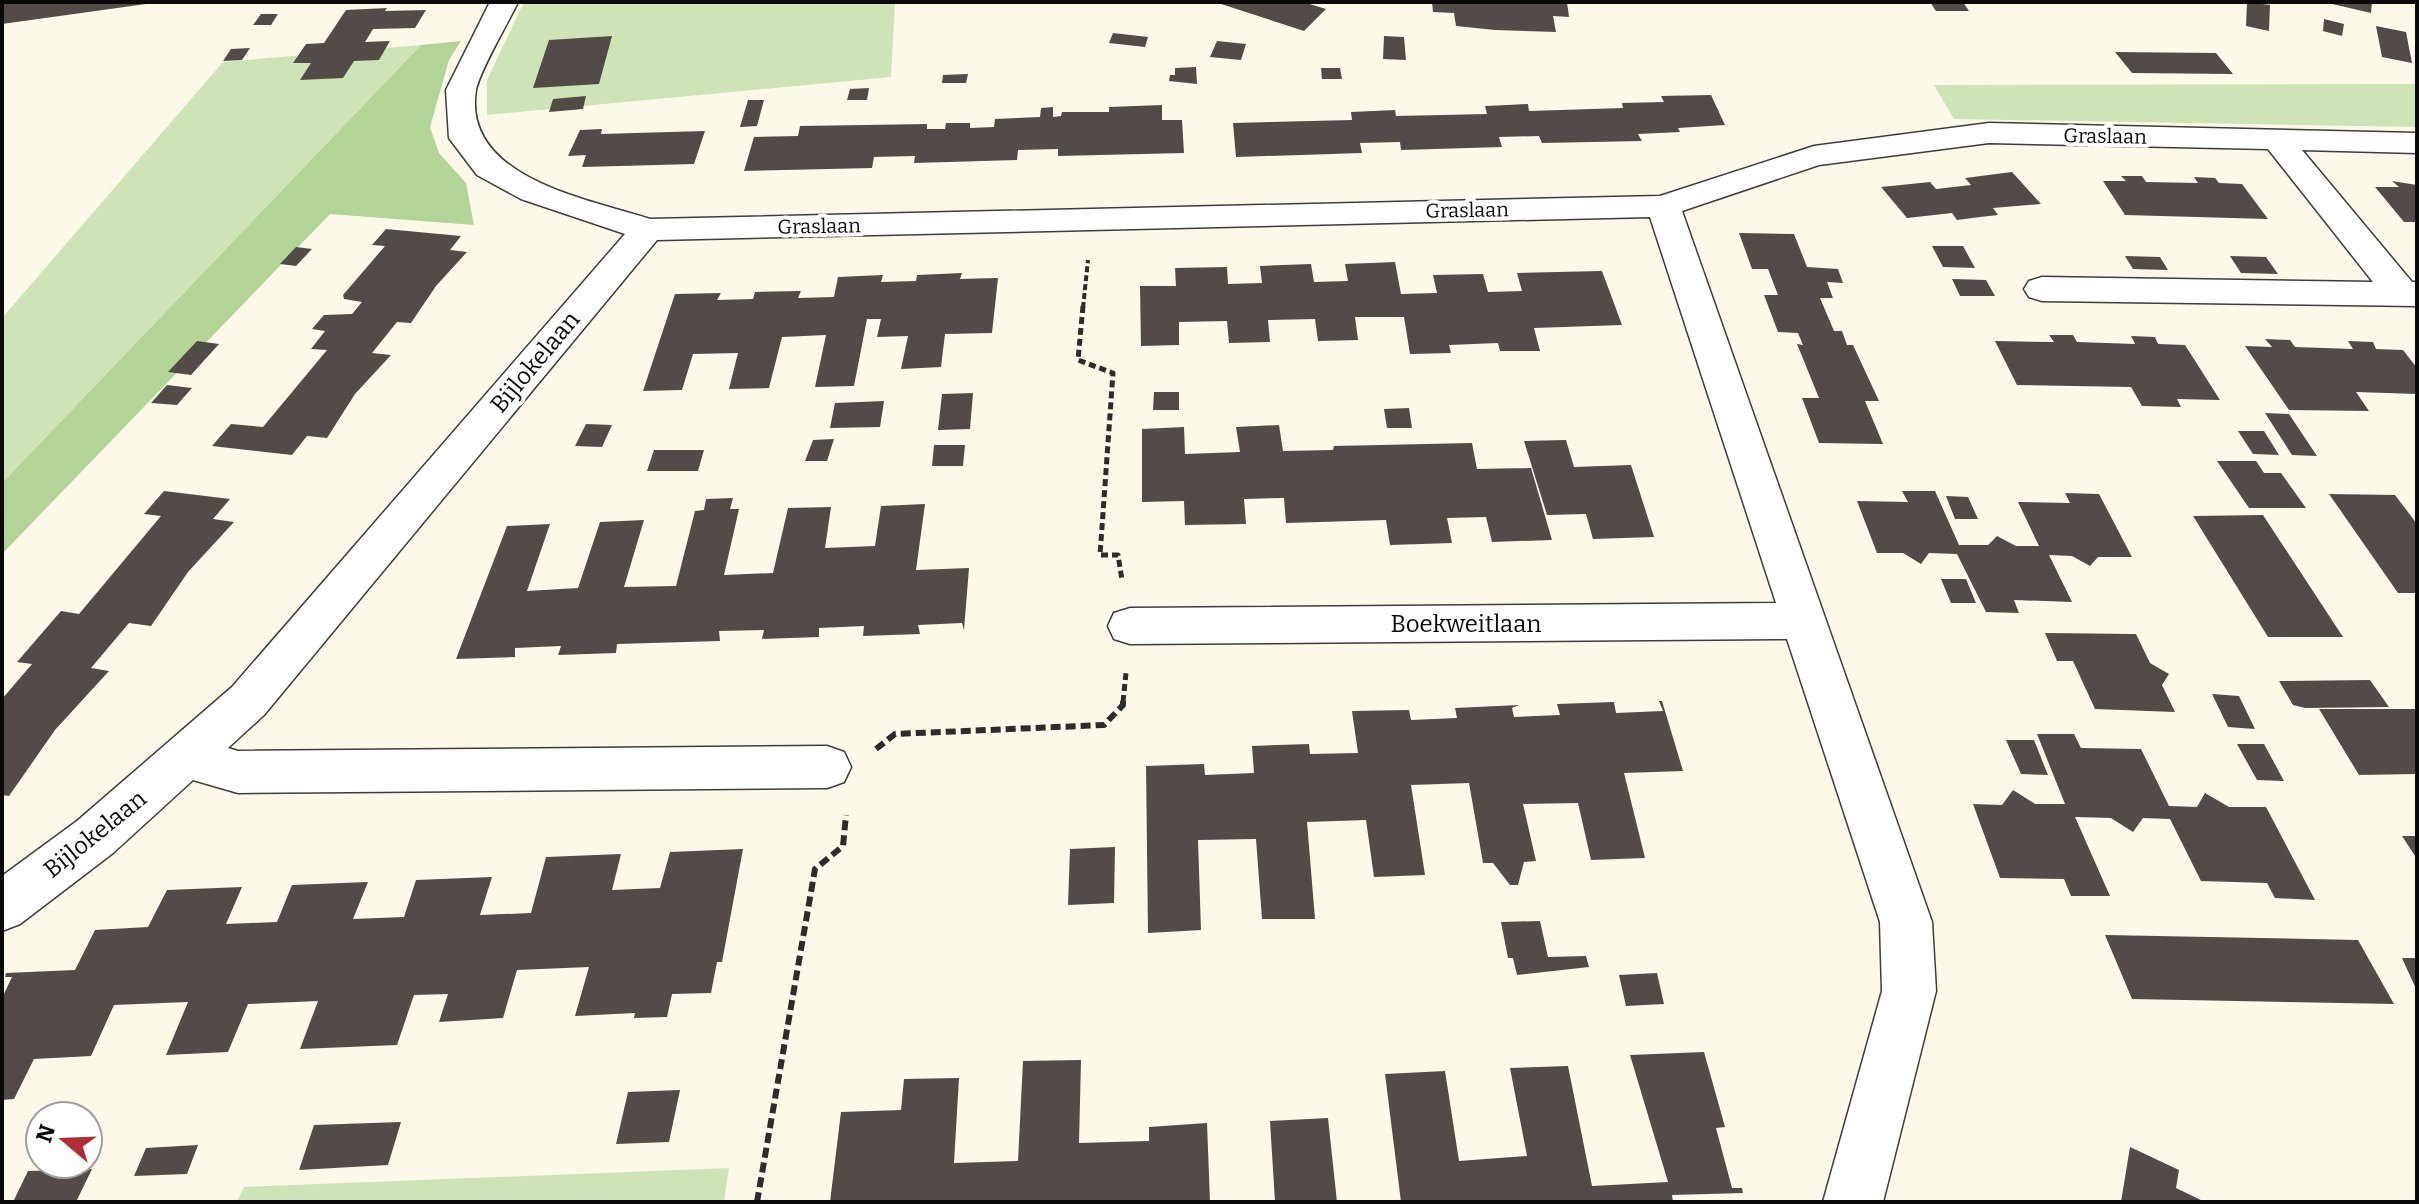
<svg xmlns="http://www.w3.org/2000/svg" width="2419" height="1204" viewBox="0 0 2419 1204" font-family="Bitter,serif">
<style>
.green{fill:#cee4b6}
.forest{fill:#b2d496}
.building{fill:#524b47}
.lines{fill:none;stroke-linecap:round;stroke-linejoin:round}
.street-casing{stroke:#3d3d3d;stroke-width:3}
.path-far2{stroke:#2c2c2c;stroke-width:4;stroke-dasharray:6 3;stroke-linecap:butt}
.path-far1{stroke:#2c2c2c;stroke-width:5;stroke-dasharray:7 4;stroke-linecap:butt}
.path{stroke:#2c2c2c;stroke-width:6;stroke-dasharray:10 5;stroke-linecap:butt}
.street{fill:#fff;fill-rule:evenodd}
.labels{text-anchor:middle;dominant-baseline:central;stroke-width:8;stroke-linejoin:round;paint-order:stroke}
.far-street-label{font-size:20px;fill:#0a0a0a;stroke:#fff}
.street-label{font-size:24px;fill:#0a0a0a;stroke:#fff}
</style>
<rect width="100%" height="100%" fill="#fdf9e9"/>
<path class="green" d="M524 2H895L891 77 487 115V80Z
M421 45 2 483V318L223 62Z
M2417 84V127L1954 119 1934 85Z
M729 1168 724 1202H237L244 1187Z"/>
<path class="forest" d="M461 41 449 60 430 127 439 153 466 183 474 225 330 214 2 554V483L421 45Z"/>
<path class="building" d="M2 2H146V4L2 24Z
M1303 2 1326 9 1304 31 1218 3Z
M1432 2H1567L1569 17 1553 16 1556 32 1495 30 1456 26 1454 13 1433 12Z
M1930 2H1963L1969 11H1936Z
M2247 2 2270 5 2269 31 2246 26Z
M2328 2H2372L2371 13 2328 3Z
M387 8 385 11 426 10 415 28 373 29 365 42 390 41 379 60 354 61 343 78 300 80 311 63H293L306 44 324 43 346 10Z
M261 14H278L271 25H253Z
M2324 19 2344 24 2342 36 2323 31Z
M2376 26 2406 32 2412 63 2382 57Z
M1113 33 1148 37 1145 47 1109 43Z
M612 36 599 84 533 88 549 40Z
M1384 36 1404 37 1406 60 1383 59Z
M1217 41 1246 44 1241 60 1210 57Z
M250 48 242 60 223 61 231 49Z
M2115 52 2216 53 2233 74 2132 73Z
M1196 67 1197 84 1169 81 1170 75H1175V68Z
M1321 68H1340L1342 79H1322Z
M968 74 966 83H942L943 75Z
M869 88 867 100H847L850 89Z
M1711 95 1725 125 1678 128 1680 132 1638 134 1642 141 1542 143 1539 136 1499 137 1502 147 1401 150 1400 142 1360 143 1362 153 1236 157 1233 123 1352 120 1351 112 1395 110 1396 116 1487 114 1485 106 1508 105 1528 104 1529 111 1623 108 1622 103 1664 102 1661 96Z
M586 96 583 109 549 112 553 99Z
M748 100H764L757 126 740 127Z
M1162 105V120H1182L1184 153 1058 156V149L1018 150 1017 160 914 163 915 156 874 157 872 168 744 171 754 137 798 136 800 126 927 124V129H945L946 123H970V128L994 127 995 119 1040 117 1041 108 1053 107V117L1061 116 1062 112H1109V107Z
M602 129 601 134 705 131 694 164 582 167 586 155 568 156 580 130Z
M2012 172 2041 204 1993 208 1998 215 1980 217 1957 220 1952 213 1907 218 1881 187 1930 182 1936 189 1971 185 1965 178Z
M2121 176H2142L2146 182 2198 183 2194 177 2215 178 2219 183 2242 184 2268 219 2125 215 2103 181H2126Z
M2392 181 2417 185V222H2404L2375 187H2399Z
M386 229 461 236 450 250 467 252 436 286 411 323 397 322 372 353 391 355 355 394 327 438 307 436 292 455 212 446 231 424 263 427 327 350 311 349 325 331 312 329 324 315 352 314 362 302 344 299 343 295 385 246 372 245Z
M1739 233 1794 234 1807 267 1838 269 1843 283 1827 282 1833 298H1820L1834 331H1842L1847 345H1853L1879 401H1865L1883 444 1819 443 1802 398H1819L1797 344 1803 345 1798 333 1778 332 1764 295H1778L1768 269H1752Z
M1932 246H1963L1975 268 1943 267Z
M296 247 312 249 296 266 280 264Z
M2125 256 2160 257 2168 270 2133 269Z
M2230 256 2266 257 2278 274 2241 273Z
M1395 262 1401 294 1437 293 1433 275 1483 274 1488 292 1522 291 1517 273 1602 271 1622 325 1534 328 1540 351H1500L1498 343 1449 345 1451 353 1410 354 1404 317H1355L1358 340 1318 341 1315 319 1268 320 1270 342 1229 343 1227 321 1179 322V345L1141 346 1140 286H1176L1175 268 1227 267 1228 284 1262 283 1260 266 1311 264 1314 282 1348 281 1345 264Z
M962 273 960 279 998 278 992 333 945 334 941 367 901 369 908 336 877 337 881 319H867L854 386 815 387 826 335 782 337 769 388 729 389 738 353 693 354 682 390 643 391 675 294 721 293 717 300 753 299 755 292 801 291 798 298 834 297 838 277 883 275 881 282 916 281 917 275Z
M1952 279 1986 280 1995 296H1960Z
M2049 335H2073L2077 342 2135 344 2131 336 2155 337 2158 344 2185 345 2220 400 2177 399 2181 407 2142 406 2131 387 2017 385 1995 341 2054 342Z
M2265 339 2290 340 2295 347 2353 349 2348 341 2373 342 2376 349 2403 350 2417 368V394L2356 392 2369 411 2289 410 2245 346 2272 347Z
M197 341 219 344 191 375 168 372Z
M167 385 192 388 177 405 151 403Z
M1154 392H1179V410H1153Z
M973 393 970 429 938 430 942 394Z
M884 401 880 427 830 428 835 403Z
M1409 408 1412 428H1387L1384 409Z
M2265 413 2289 414 2317 456 2292 455Z
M586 424 612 425 602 447 575 446Z
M1279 425 1283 451 1333 450 1334 446 1472 443 1477 469 1531 468 1552 540 1492 542 1486 517 1447 518 1452 543 1390 545 1386 520 1286 523 1284 498 1244 499 1246 524 1185 525 1184 501 1142 502V429L1184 427 1185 454 1240 452 1236 427Z
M2238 431H2264L2279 455 2253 454Z
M834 439 827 461H805L813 440Z
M1566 440 1574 467 1631 465 1654 537 1593 539 1586 514 1547 515 1524 441Z
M934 445H965L963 466H932Z
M654 450H704L698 471H647Z
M2217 461H2256L2264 473H2281L2306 508H2249Z
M164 491 230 499 213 519 234 522 188 572 151 626 129 623 91 668 109 671 55 730 9 796 2 795V699L32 664 17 662 61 611 79 614 161 516 144 514Z
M1902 491H1935L1959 545H1988L1997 536 2016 546H2039L2018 502 2070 503 2065 493 2099 494 2132 557H2098L2090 566 2072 556 2049 555 2072 602 2014 600 2019 613 1986 612 1957 554 1929 553 1921 564 1903 553H1877L1857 501 1908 502Z
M2329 494 2395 495 2417 524V593H2398Z
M1946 496 1968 497 1978 519H1955Z
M733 498 730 509H739L724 575 773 573 788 508 831 507 825 548 875 546 881 506 925 504 916 570 969 568 964 630 962 623 918 625 920 634 863 636 864 626 819 628V637L762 639 764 630 719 631 720 641 617 644 616 653 558 655 561 646 515 648V657L456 659 507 526 550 524 527 591 578 588 600 522 644 520 624 587 676 586 695 511 704 510 706 499Z
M2263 515 2343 637H2268L2193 516Z
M1941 579H1966L1976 603H1951Z
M2045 633 2136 634 2150 663 2169 674 2162 685 2175 712 2095 709 2073 661H2057Z
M2370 680 2389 707 2305 708 2293 705 2279 681Z
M2212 694 2239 696 2255 729 2228 727Z
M1659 701H1662L1683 771 1624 773 1645 858 1591 860 1578 803 1523 804 1536 861 1524 862 1518 885H1510L1493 863H1483L1469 783 1411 785 1425 875 1374 877 1366 820 1307 822 1315 919H1262L1256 839 1198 840 1201 930 1148 933 1146 766 1204 764 1205 775 1254 773 1252 746 1309 744 1310 754 1358 753 1352 711 1409 710 1411 720 1457 718 1455 708 1519 705 1512 708 1514 717 1560 715 1557 704 1614 702 1616 713 1663 711Z
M2319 709H2417V774L2359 775Z
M2037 734H2074L2081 748 2141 749 2169 806 2197 807 2205 793 2229 807H2266L2315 900 2275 898 2267 883 2201 881 2170 819 2143 818 2133 832 2111 818 2075 817 2110 896H2071L2064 879 2000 878 1973 804 2002 805 2013 790 2035 804H2065Z
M2006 740H2034L2048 775 2021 774Z
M2237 744H2264L2284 781 2257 780Z
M2402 836H2417V859Z
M1115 847 1114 903 1068 905 1070 849Z
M743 849 722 962H717L711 993 672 994 667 1017 634 1018 635 1013 575 1016 589 967 517 970 503 1018 439 1022 448 994 414 995 397 1045 300 1049 318 1001 248 1004 228 1052 166 1055 188 1002 114 1005 91 1056 34 1059 14 1099 2 1100V998L12 977H5L6 973 75 970 95 930 148 927 167 890 242 887 226 924 277 922 292 885 368 882 353 919 404 917 416 880 492 877 480 915 531 913 546 857 621 854 612 890 660 888 670 852Z
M1540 921 1548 957 1586 956 1589 967 1517 975 1513 958H1508L1501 922Z
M2105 935 2358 940 2394 1004 2132 999Z
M2402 958H2417V991Z
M1657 973 1664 1004 1626 1006 1619 975Z
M1704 1052 1725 1127 1716 1128 1732 1188H1742L1743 1193 1672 1195 1673 1202H1401L1385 1074 1445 1071 1459 1161 1527 1156 1510 1068 1568 1066 1592 1186 1668 1182 1630 1055Z
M1081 1060 1079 1143 1149 1141V1127L1207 1123 1210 1202H830L841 1112 901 1110 904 1079 959 1078 954 1163 1018 1161 1023 1061Z
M680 1090 669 1142 616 1144 628 1092Z
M1328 1118 1337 1202H1275L1270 1121Z
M401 1122 388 1165 299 1170 314 1125Z
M198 1145 187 1174 134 1176 146 1148Z
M2130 1147 2179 1170 2176 1188 2205 1202H2121Z
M92 1169 76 1202H13L28 1171Z"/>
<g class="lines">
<defs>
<path id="street" d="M490 2H518C508 23 480 70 476 90 462 178 588 199 650 219L1660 196 1814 146 1989 123 2417 133V153L2302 150 2412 282H2417V306L2042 301 2029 297 2024 289 2029 281 2042 277 2373 282 2268 149 1989 143 1819 165 1682 211 1932 922 1936 991 1883 1202H1823L1882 991 1880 922 1787 639 1130 644 1114 639 1108 626 1114 613 1130 608 1776 603 1650 217 657 240 264 715 228 748 238 751 827 746 844 752 851 767 844 782 827 788 238 793 193 780 113 853 20 924 2 931V876L77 821 232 687 625 234 521 199 477 175 449 138 446 90Z"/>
</defs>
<use href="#street" class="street-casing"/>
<path class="path-far2" d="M1083 308 1088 260"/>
<path class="path-far1" d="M1083 306 1078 360 1113 373 1100 555H1118L1122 580
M1123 702 1126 673"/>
<path class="path" d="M876 749 895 734 1104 725 1123 705V700
M757 1202 815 869 843 846 846 815"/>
<use href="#street" class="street"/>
</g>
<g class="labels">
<g class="far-street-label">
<text transform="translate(2105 136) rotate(1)">Graslaan</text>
<text transform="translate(1467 210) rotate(-1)">Graslaan</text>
<text transform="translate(819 226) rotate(-1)">Graslaan</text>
</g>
<g class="street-label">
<text transform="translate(535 362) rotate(-50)">Bijlokelaan</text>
<text x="1466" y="624">Boekweitlaan</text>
<text transform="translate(95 834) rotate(-39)">Bijlokelaan</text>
</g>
</g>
<rect width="2419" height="1204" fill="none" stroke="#0a0a0a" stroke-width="8"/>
<g transform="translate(64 1140) rotate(289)"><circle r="38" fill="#ffffff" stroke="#9d9d9d" stroke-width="2"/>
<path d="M0-6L14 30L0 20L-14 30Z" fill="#af2d33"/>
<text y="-12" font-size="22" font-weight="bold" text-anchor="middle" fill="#0a0a0a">N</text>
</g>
</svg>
